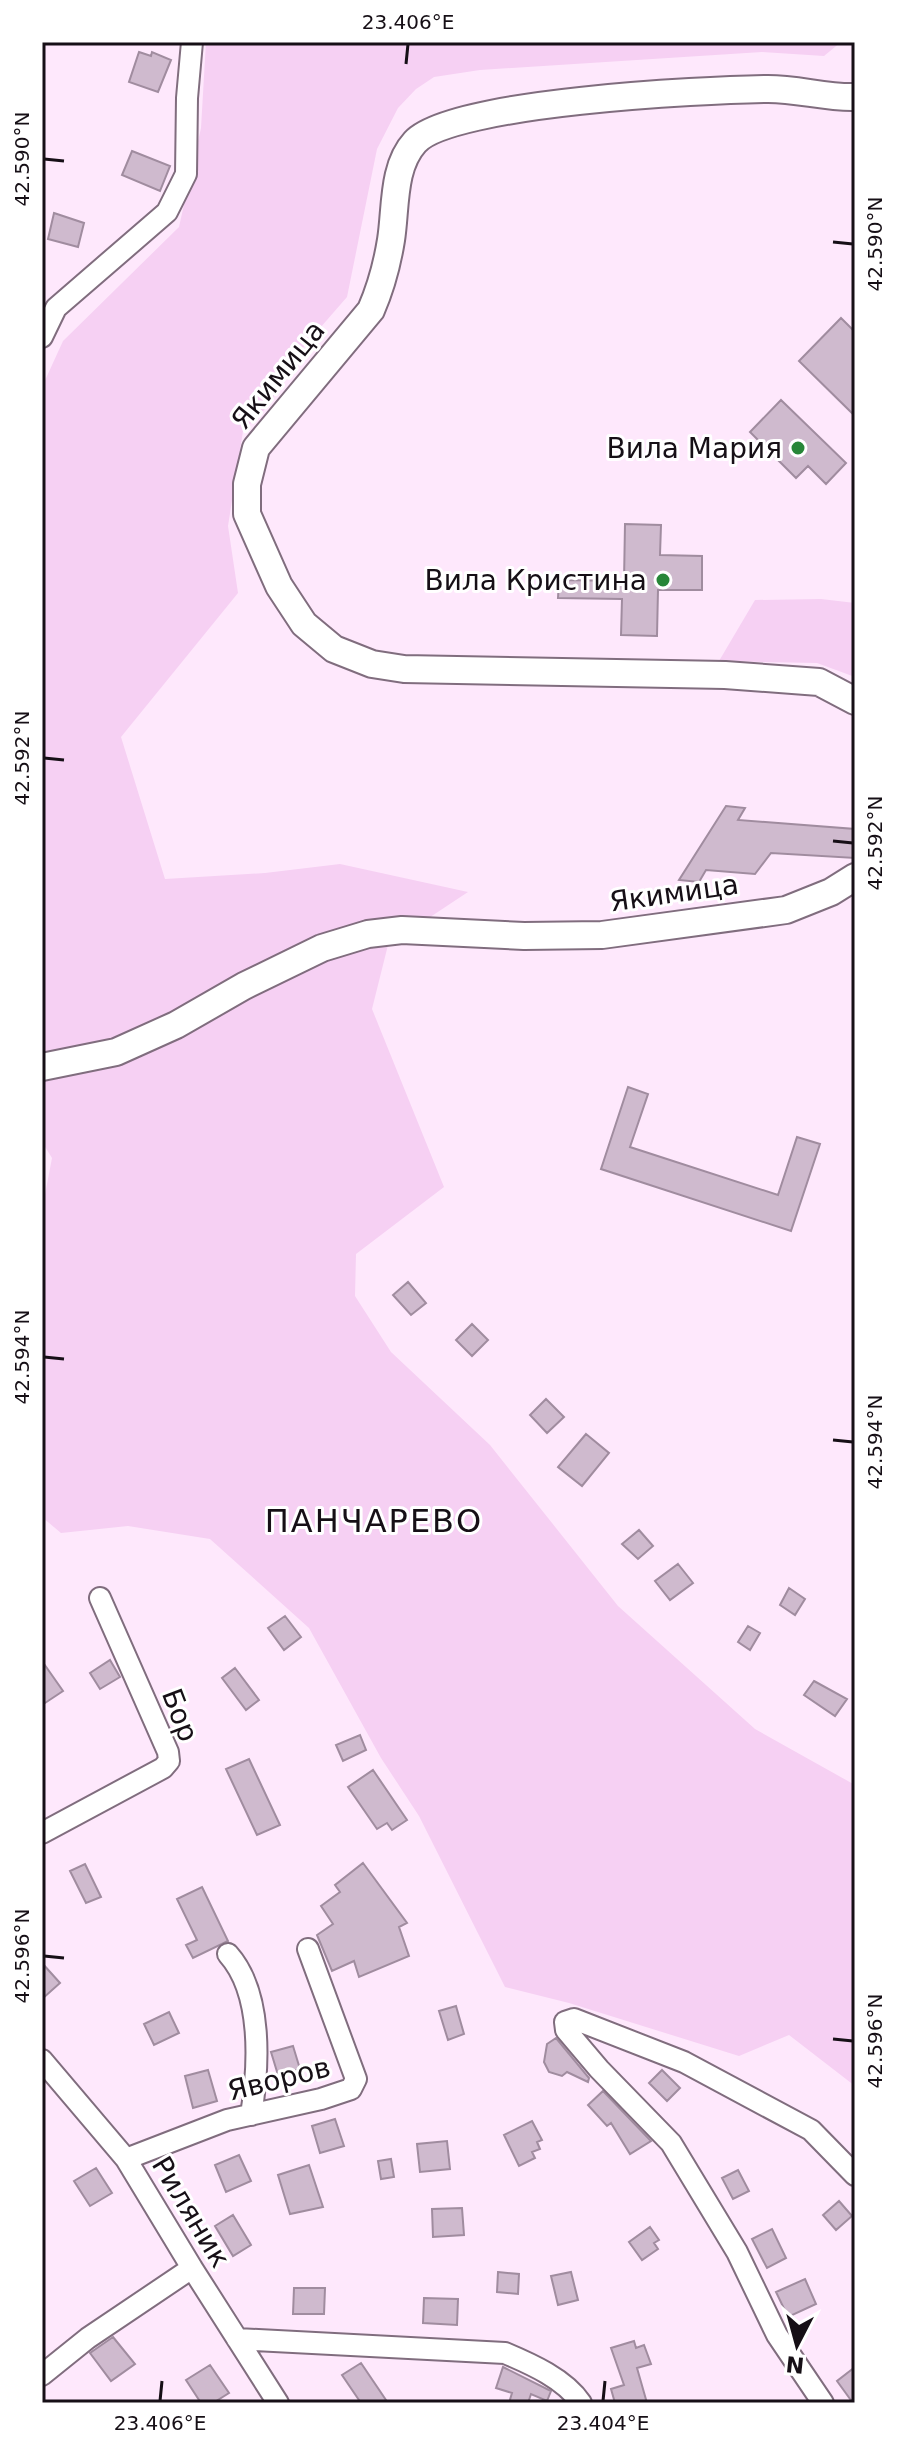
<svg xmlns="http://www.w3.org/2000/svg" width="897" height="2445" viewBox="0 0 897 2445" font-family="'DejaVu Sans',sans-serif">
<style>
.green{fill:#f6d0f3}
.building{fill:#cfbace;stroke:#a08c9f;stroke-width:2}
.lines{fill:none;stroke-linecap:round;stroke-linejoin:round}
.minor-casing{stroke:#806d7e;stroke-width:24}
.tertiary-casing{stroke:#806d7e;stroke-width:30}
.minor{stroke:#fff;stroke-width:20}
.tertiary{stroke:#fff;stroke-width:26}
.ticks{fill:none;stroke:#160f16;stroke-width:3}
.poi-dot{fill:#278638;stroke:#fff;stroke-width:3}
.labels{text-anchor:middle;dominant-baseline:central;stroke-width:6;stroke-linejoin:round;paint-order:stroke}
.street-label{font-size:28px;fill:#160f16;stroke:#fff}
.poi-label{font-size:28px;fill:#160f16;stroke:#fff;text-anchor:end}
.quarter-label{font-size:32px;letter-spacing:2px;fill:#160f16;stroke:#fff}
.neatline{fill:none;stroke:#160f16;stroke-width:3}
.ticks-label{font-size:20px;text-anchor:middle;fill:#160f16}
</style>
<rect width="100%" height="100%" fill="#fee8fc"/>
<path class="green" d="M206 42H841L824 56 762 52 480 70 434 77 416 89 398 108 377 149 347 297 300 351 269 405 243 431 228 526 238 593 121 737 165 879 265 873 340 864 468 892 388 945 372 1009 444 1187 356 1254 355 1296 391 1352 490 1445 618 1606 755 1729 855 1785V2086L789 2035 739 2056 569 2003 505 1987 419 1816 381 1758 309 1628 210 1539 128 1526 61 1533 42 1517V1210L52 1158 42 1142V387L63 341 179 227 201 128Z
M821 599 855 603V677L817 663 719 661 755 600Z"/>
<path class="building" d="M139 52 151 56 152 52 171 60 158 92 129 82Z
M132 151 170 166 160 191 122 175Z
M54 213 84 223 78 247 48 239Z
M841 318 855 332V416L799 361Z
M781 400 846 463 826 484 808 466 796 478 750 432Z
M625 524 661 525 660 555 702 556V590H658L657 636 621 635 622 599 558 598 559 580 624 581Z
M726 806 745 808 738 820 855 829V858L771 853 755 874 706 870 699 882 679 880Z
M628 1087 648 1094 630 1147 778 1195 797 1137 820 1144 791 1231 601 1169Z
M408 1282 426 1303 411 1315 393 1295Z
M472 1324 488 1340 472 1356 456 1340Z
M546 1399 564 1417 547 1433 530 1415Z
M586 1434 609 1453 582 1486 558 1467Z
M639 1530 653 1546 638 1559 622 1544Z
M678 1564 693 1583 670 1600 655 1581Z
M789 1588 805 1599 795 1615 780 1605Z
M285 1616 301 1637 284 1650 268 1628Z
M748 1626 760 1633 750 1650 738 1642Z
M110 1660 120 1677 100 1689 90 1673Z
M42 1661 63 1691 42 1705Z
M235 1668 259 1700 246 1710 222 1678Z
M814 1681 847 1699 835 1716 804 1695Z
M360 1735 366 1750 343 1761 336 1745Z
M249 1759 280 1825 257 1835 226 1769Z
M373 1770 407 1820 392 1830 387 1823 377 1829 348 1787Z
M363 1863 407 1923 399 1927 409 1956 359 1977 354 1961 332 1971 317 1935 333 1924 321 1906 340 1892 335 1885Z
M85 1864 101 1897 86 1903 70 1871Z
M202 1887 228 1941 193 1958 186 1945 197 1940 177 1899Z
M42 1963 60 1983 42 1999Z
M456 2006 464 2034 448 2040 439 2011Z
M169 2012 179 2033 154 2045 144 2024Z
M556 2038 589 2078 588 2082 567 2072 562 2076 549 2072 544 2062 547 2044Z
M293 2046 300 2069 278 2075 271 2052Z
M208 2070 217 2101 193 2108 185 2076Z
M662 2070 680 2088 667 2101 649 2083Z
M603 2091 651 2141 630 2154 611 2123 607 2126 588 2105Z
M335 2119 344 2146 320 2153 312 2126Z
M532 2121 542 2140 537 2142 540 2149 532 2152 535 2158 519 2166 504 2135Z
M447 2141 450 2169 420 2172 417 2144Z
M239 2155 251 2181 226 2192 215 2165Z
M391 2159 394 2177 381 2179 378 2161Z
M309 2165 323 2207 290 2214 278 2175Z
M96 2168 112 2193 90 2206 74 2181Z
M738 2170 749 2191 733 2199 722 2178Z
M839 2201 852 2216 836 2230 823 2215Z
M462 2208 464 2235 433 2237 432 2209Z
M233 2215 251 2245 233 2256 215 2226Z
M650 2227 659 2240 654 2243 658 2249 642 2260 629 2242Z
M772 2229 786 2258 767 2268 752 2239Z
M498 2272 519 2274 518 2294 497 2292Z
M571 2272 578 2300 558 2305 551 2276Z
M805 2279 816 2304 788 2317 776 2292Z
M294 2288H325L324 2314H293Z
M424 2298 458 2299 457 2325 423 2323Z
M113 2337 135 2364 111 2381 90 2353Z
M634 2341 636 2348 644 2345 651 2364 637 2368 647 2403H615L611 2389 624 2385 611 2348Z
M361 2363 388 2403H361L342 2375Z
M210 2365 229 2393 213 2403H201L186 2380Z
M503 2367 551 2391 547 2401 531 2394 528 2403H509L512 2393 496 2388Z
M855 2367V2403H853L837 2381Z"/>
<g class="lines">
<defs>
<path id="minor" d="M42 337 56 308 167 212 186 174 187 98 192 42
M42 1833 163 1768 169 1761 168 1752 100 1598
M228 1954C263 1993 259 2066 251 2115
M42 2060 126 2159 192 2268 278 2403
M126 2159 227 2120 321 2099 351 2089 356 2079 308 1949
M237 2339 505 2353C531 2364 565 2379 581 2403
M42 2375 88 2338 192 2268
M823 2403 777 2335 737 2252 671 2143 599 2069 566 2030 565 2022 574 2019 684 2062 811 2130 855 2175"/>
<path id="tertiary" d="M855 97C825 98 795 88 765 89 704 90 451 102 415 142 392 167 396 209 391 240 387 265 381 287 371 310L256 448 247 484V514L279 586 304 624 334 649 372 664 404 669 725 675 819 682 855 701
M42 1067 116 1052 176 1025 244 986 322 948 368 934 402 930 524 936 602 935 786 910 831 892 855 877"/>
</defs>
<use href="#minor" class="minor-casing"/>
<use href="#tertiary" class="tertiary-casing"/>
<use href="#minor" class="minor"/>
<use href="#tertiary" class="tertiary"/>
</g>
<path class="ticks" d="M406 64 408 44M44 159 64 161M833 242 853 244M44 758 64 760M833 841 853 843M44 1357 64 1359M833 1440 853 1442M44 1956 64 1958M833 2039 853 2041M160 2401 162 2381M603 2401 605 2381"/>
<g class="poi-dot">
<circle cx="798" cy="448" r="8"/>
<circle cx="663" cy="580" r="8"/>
</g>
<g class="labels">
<g class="street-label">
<text transform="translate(278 375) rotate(-51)">Якимица</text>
<text transform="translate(674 893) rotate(-8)">Якимица</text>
<text transform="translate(180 1715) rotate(69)">Бор</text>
<text transform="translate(279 2079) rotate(-14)">Яворов</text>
<text transform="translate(191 2212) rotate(59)">Риляник</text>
</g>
<g class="poi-label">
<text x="782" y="448">Вила Мария</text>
<text x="647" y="580">Вила Кристина</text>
</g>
<g class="quarter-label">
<text x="374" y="1521">ПАНЧАРЕВО</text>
</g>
</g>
<rect width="897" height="2445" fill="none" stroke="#ffffff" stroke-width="88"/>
<g transform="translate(797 2345) rotate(186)" stroke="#ffffff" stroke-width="6" paint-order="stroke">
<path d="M0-6L14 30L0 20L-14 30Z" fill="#160f16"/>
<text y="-12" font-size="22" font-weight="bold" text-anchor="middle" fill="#160f16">N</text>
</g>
<rect x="44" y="44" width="809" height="2357" class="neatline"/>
<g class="ticks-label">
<text x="408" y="29">23.406°E</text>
<text transform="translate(22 159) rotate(-90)" y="7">42.590°N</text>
<text transform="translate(875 244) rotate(-90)" y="7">42.590°N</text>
<text transform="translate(22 758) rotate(-90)" y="7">42.592°N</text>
<text transform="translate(875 843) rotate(-90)" y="7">42.592°N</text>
<text transform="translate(22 1357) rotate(-90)" y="7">42.594°N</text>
<text transform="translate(875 1442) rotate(-90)" y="7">42.594°N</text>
<text transform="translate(22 1956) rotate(-90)" y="7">42.596°N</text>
<text transform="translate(875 2041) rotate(-90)" y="7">42.596°N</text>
<text x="160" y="2430">23.406°E</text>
<text x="603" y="2430">23.404°E</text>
</g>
</svg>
